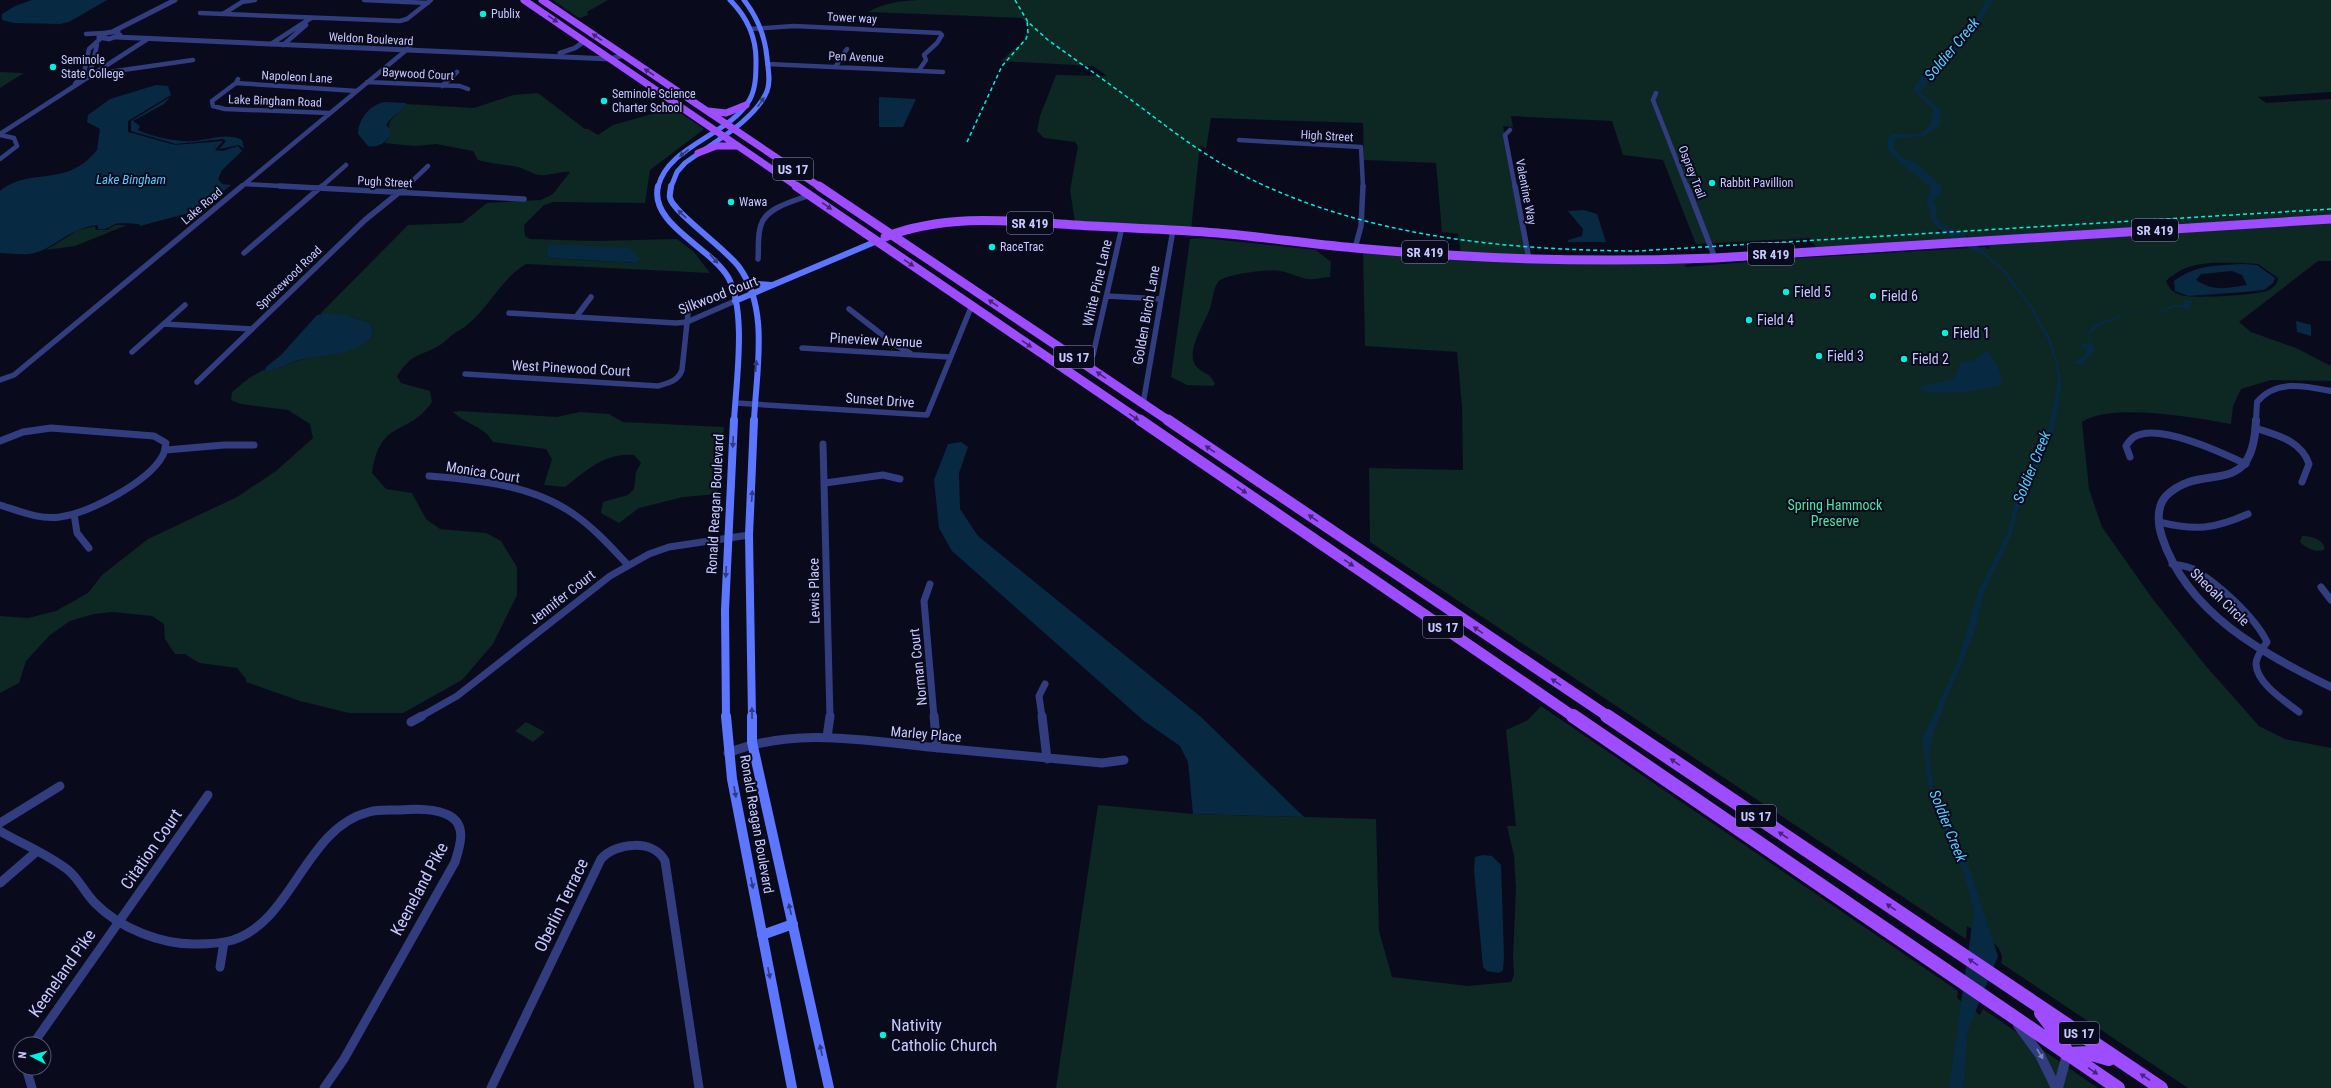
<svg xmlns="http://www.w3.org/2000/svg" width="2331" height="1088" viewBox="0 0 2331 1088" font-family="'Roboto Condensed',sans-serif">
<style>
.green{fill:#0d2722;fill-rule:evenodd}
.water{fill:#082942;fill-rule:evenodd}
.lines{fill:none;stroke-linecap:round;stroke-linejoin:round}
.stream{stroke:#082942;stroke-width:2}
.minor-far3{stroke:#323d7f;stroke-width:4.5}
.minor-far2{stroke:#323d7f;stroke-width:5.5}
.minor-far1{stroke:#323d7f;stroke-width:7}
.minor{stroke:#323d7f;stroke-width:9}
.tertiary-far3{stroke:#323d7f;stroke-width:5}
.tertiary-far2{stroke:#323d7f;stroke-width:6}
.tertiary-far1{stroke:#323d7f;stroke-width:8}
.tertiary{stroke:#323d7f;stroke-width:10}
.secondary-far3{stroke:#5d76ff;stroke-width:5}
.secondary-far2{stroke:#5d76ff;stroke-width:6}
.secondary-far1{stroke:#5d76ff;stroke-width:8}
.secondary{stroke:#5d76ff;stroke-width:10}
.primary-far3{stroke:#9d4dff;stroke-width:7}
.primary-far2{stroke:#9d4dff;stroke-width:9}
.primary-far1{stroke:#9d4dff;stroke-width:11}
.primary{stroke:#9d4dff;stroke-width:14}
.rail{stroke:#00f1de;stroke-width:1.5;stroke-dasharray:4 3;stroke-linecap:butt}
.oneway{fill:#452577}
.oneway2{fill:#2f3b83}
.oneway3{fill:#7c84bf}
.poi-dot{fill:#00f1de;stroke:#0a0a1d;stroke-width:1.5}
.labels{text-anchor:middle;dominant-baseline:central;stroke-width:4;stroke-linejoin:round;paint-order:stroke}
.far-poi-label{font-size:12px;fill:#c6caff;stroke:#0a0a1d;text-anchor:start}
.far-street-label{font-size:12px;fill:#c6caff;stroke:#0a0a1d}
.shield{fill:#0a0a1d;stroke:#8e90bb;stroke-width:1}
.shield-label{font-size:13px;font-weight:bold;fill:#c6caff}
.far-water-label{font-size:13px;font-style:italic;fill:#54ceff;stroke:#0a0a1d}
.street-label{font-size:14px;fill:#c6caff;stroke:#0a0a1d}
.poi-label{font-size:14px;fill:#c6caff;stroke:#0a0a1d;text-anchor:start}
.park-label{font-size:14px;fill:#4be6a4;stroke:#0a0a1d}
.water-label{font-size:15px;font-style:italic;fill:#54ceff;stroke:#0a0a1d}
.near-street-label{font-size:17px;fill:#c6caff;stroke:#0a0a1d}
.near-poi-label{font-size:17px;fill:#c6caff;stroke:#0a0a1d;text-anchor:start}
</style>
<rect width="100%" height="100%" fill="#0a0a1d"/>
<path class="green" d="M553 0H608L587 12 588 15 579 18Z
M918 0H2331V92L2258 97 2266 103 2331 99V218L1973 240C1961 230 1953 229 1938 230L1954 241 1818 250 1810 238 1696 244 1663 160 1623 155 1612 121 1511 116 1513 127 1503 126 1529 258 1461 253 1458 234 1442 232 1436 163 1364 160 1363 123 1211 118 1206 149 1200 145 1191 230 1075 222 1070 190 1078 146 1075 142 1044 138 1037 131 1040 116 1056 75 1107 76 1093 66 1001 61 1024 40 1028 24 1022 18 868 12C883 3 901 1 918 0Z
M0 72 24 73 0 88Z
M538 93 585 129H588L598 135 613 125 673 108 704 129 650 170 645 203 554 202 544 205 524 225 525 236 530 239 594 241 677 239 694 252 710 273 526 264C502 278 489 307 467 325 463 329 457 331 452 335 448 338 445 342 440 345 418 358 414 351 397 376L401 383 430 391 432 402C408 437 380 418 372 473L386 489 412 493 426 519 440 529 486 533 501 541 517 567V595L493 644 462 680 403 713H349L300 701 246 682V679L237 668 199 663 185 654H175L165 639 164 624 152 616 112 612 94 614 70 621 50 635 26 661 19 683 0 693V616L28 618 56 611 88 593 102 575 148 539 237 497 276 471 313 438 310 424 288 410 241 404 231 400 232 392 249 378 265 369 264 371C276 370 285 365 297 361 322 354 352 356 372 338L373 330 370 323C353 317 337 311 319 315L408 225 462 223 487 203 541 200 553 194 570 172C560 171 551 176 540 175 531 174 525 168 517 167 504 164 491 164 478 160L473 151 436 144 415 146 384 143 390 137C385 118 395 118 407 104L474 108 513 95ZM546 254 639 260 636 263 549 258Z
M2331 221V261H2318L2239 322 2251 332 2296 348 2331 366V381L2271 380 2241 389 2233 406 2231 424C2197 418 2110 402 2082 422L2089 489 2102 527 2152 598 2205 665 2259 726 2285 739 2331 748V1088H2188L2001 963C2008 946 1979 934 1967 926L1966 939 1370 542 1369 468 1463 470 1462 406 1457 352 1365 346 1363 250 1687 261 1694 263 1685 265V267L1800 258 1986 247 1988 249 1990 248 1987 246H1979ZM2242 263 2258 264 2278 278C2278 284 2272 289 2267 291 2256 295 2191 299 2181 295 2173 293 2169 288 2166 281 2188 260 2213 263 2242 263Z
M115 225H127L75 246 46 250 78 230 95 226 96 230H107Z
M1203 238 1316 250 1331 262 1330 277C1323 277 1316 280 1309 279 1298 278 1289 272 1279 271 1269 269 1224 274 1218 282 1212 291 1213 302 1209 311 1204 324 1183 356 1198 368 1206 376 1209 371 1215 384L1213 386 1187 385 1171 377 1190 239Z
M459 411 557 417 580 412 609 414 623 422 724 427 718 494 683 497 639 508 619 523 601 513 603 502 628 495 634 489 636 472 641 463 634 455C605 452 586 471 565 487L544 485 552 459 546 449 493 442C484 426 467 425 453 412Z
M2302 536C2311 536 2323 539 2325 549 2317 554 2306 548 2300 542Z
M1541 706 1958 991 1957 998 1980 1015 1983 1009 2098 1088H1056L1098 805 1193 814 1376 819 1379 931 1392 977 1468 986 1511 982 1514 975 1513 956 1516 889 1514 856 1507 826H1516L1506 730 1528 720Z
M526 722 545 732 533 742 515 731Z"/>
<path class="water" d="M32 0H107L69 22 60 24 14 23 2 20V14L15 6Z
M1986 0H1993L1976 29 1943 63 1920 93 1943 111 1940 117V126L1924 136 1895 139 1894 148 1901 157 1916 163 1943 187 1941 193 1933 201 1936 207 1937 220 1945 226 1963 233 2006 271 2034 309 2052 341 2062 383 2054 430 2037 470 2023 492 2012 534 1983 595 1974 634 1948 695 1934 732 1929 752 1935 801 1970 870 1998 956 1968 1030 1963 1088H1949L1974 911 1963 871 1933 804 1927 778 1922 739 1957 663 1978 592 2008 532 2017 489 2032 466 2048 429 2058 383 2055 362 2047 339 2032 311 2001 270 1986 257 1945 235 1932 222 1926 200 1929 196 1930 187 1901 164 1887 148 1888 137 1893 134 1921 133 1931 124 1933 109 1912 90 1928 69 1971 27Z
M156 85 168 86 171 95 128 121V132L175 145 223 141 215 150 223 151 238 146 242 151 222 170 218 179 222 184 231 185 200 210 140 226 139 224C132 224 118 222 113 225 107 228 106 230 98 229V225C67 228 53 251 29 254 19 255 9 253 0 253V191C31 166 66 189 97 150L100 129 87 122 88 115 110 99Z
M170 97 164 104 133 121 140 126 138 130C152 137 178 142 193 141 210 140 226 132 242 140L244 149 239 145 219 149 226 141 223 139 176 144 131 131V121Z
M879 97 916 99 903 127H879Z
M385 102 406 103 407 105C401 111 390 118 386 125L390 129V137C382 144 378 148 368 146L358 134C358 120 370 104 385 102Z
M1584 210 1597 214 1606 242H1568V240L1582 236 1583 229 1568 211Z
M556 244 629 248 640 259 636 263 549 258 546 254 549 246Z
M2243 264 2257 265 2275 278 2273 283 2264 290 2245 292 2188 296 2175 291 2174 281C2197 264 2215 266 2243 264ZM2232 271 2242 275 2247 285C2226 288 2215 292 2196 280L2201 274Z
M2184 299 2193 301 2189 309 2174 307 2161 314H2135L2125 316 2100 325 2089 335 2091 343 2096 349 2083 365 2074 364C2079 358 2086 358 2086 349L2081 347 2080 344H2089L2088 332 2097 323 2116 317 2133 313 2157 314 2173 305H2184Z
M329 313 346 315 370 323 373 330 372 338C352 357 322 354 296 361 285 365 276 370 264 372L266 367 281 355 317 315Z
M2296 321 2311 325V336L2297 332Z
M1985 351 1990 353C1993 361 2005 375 2001 384 1988 391 1932 397 1920 389L1921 386 1950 380 1955 376 1960 363 1975 360Z
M961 442 968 447 959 473 960 509 978 536 1201 717 1304 817 1193 814 1188 762 1180 746 1144 721 952 551 939 528 934 480 948 444Z
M1483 855 1492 856 1501 865 1504 956 1503 970 1499 973 1487 971 1483 967 1474 870 1475 857Z"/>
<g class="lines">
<path class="stream" d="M2030 471 2034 462"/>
<path class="minor-far3" d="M364 0 428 3
M200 13 400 21 407 19 431 0
M223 14 242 2 255 0
M751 29 794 26 940 33 942 35 937 43 924 55 926 60 919 70
M86 34 104 33
M271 44 311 18
M283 45 306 25
M767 64 943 72
M836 66 847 49
M95 74 193 60
M87 76 91 69 97 45
M238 79 236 83 212 101 213 106 225 109 330 113
M367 82 460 86 468 89
M236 83 357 91
M75 84 84 73 89 49 100 39
M442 86 457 72
M1656 93 1653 100 1687 187
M1510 130 1505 135 1515 187
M0 134 149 38
M0 135 14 138 17 146 0 159
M1239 140 1361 147 1363 187
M245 184 298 187
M241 187 410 47
M321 187 346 165
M406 187 428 166"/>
<path class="minor-far2" d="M280 186 524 199
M1515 186 1529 259
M1687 186 1715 258
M1355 248 1361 226 1363 186
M244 253 322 186
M758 259C759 248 757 236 761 225 766 207 795 201 810 195
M1107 296 1161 299
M849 309 894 344 910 353
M509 313 676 323 687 322 735 301
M576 317 591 297
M164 324 252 329
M802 348 949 357
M132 352 185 305
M1084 364 1093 355 1122 227
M465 374 658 386C669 383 678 381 682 370L689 304
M0 380 14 375 242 186
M197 382 365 220 407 186
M736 403 927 415 972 305
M1143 404 1173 230"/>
<path class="minor-far1" d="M2255 428C2276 435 2301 440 2309 464L2302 482
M0 441 23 432 51 428 154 436 166 443C165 447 165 451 163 455 149 482 89 513 60 517 40 520 19 511 0 505
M823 444 830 717
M166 450 224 445H254
M2130 457 2126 446C2128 443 2131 439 2134 437 2158 422 2223 453 2246 464
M429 476C479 480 533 485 575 515 595 529 611 547 628 565
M825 483 883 475 900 479
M74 514 77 533 89 548
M2159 522C2196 531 2214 529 2248 514
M2172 564C2179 565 2187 566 2193 569 2217 582 2255 617 2267 642 2263 648 2256 656 2256 664 2257 684 2285 701 2299 712
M930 584 924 601 934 717
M2321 587 2331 600
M420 717 457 696 610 576 649 554 669 547 749 535
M1042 717 1039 696 1045 684"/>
<path class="minor" d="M934 716 937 748
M1042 716 1047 759
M411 722 422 716
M827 737 830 716
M728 753C793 727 862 740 929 747 987 752 1044 758 1102 763L1124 760
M0 823 60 786
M0 831C22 844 48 854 68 870 79 879 85 893 95 903 119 928 162 945 197 944 207 944 222 943 233 940 293 921 305 828 369 812 378 809 390 810 399 810 415 809 436 808 450 816 467 826 460 846 455 862L344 1059 324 1088
M0 883 36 852
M220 967 224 942
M33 1044 208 795
M26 1068 32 1088
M491 1088 601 859C616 842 654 839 665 861L699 1088"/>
<path class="tertiary-far3" d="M114 31 175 0
M118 31 106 33 99 37 109 39 120 35
M116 37 610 59 624 55
M560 53 575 48 582 43V39"/>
<path class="tertiary-far2" d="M2256 421 2257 402C2276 379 2305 386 2331 391"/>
<path class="tertiary-far1" d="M2256 420C2253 503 2203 459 2166 496 2156 507 2158 525 2162 537 2187 613 2263 654 2331 687"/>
<path class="tertiary" d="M2018 1025 2040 1055 2056 1088
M2058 1088 2067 1054"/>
<path class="secondary-far3" d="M658 187C668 145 731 135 750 99 756 88 756 73 756 60 756 36 747 17 730 0
M671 187 677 172 685 163C709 145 756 120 767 91 771 81 768 69 767 58 765 36 758 18 744 0"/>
<path class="secondary-far2" d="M658 186C649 224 710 247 728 277 747 311 736 382 734 421
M671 186C671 189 669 195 670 198 673 212 727 250 739 267 770 309 756 372 754 421
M747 283 771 285
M735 301 877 241"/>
<path class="secondary-far1" d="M726 717 725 610 734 420
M752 717 749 535 754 420"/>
<path class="secondary" d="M726 716 732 779 792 1088
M752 716V742L829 1088
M762 935 793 924"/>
<path class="primary-far3" d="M524 0 798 187
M542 0 820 187
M708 111 726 113 746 105
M698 153 716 146H738"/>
<path class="primary-far2" d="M796 186 1141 421
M819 186 1169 421
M885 237C947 213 1011 221 1075 225 1123 228 1170 229 1218 233 1263 237 1309 244 1355 248 1475 259 1595 263 1715 258L2331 219"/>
<path class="primary-far1" d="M1140 420 1574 717
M1168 420 1609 717"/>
<path class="primary" d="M1573 716 2118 1088
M1607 716 2161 1088
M2041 1013 2062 1040 2067 1054
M2067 1054 2088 1053 2109 1059"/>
<path class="rail" d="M1015 0 1028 22 1048 40C1080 63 1111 85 1142 108 1171 130 1201 153 1233 170 1356 236 1500 250 1637 251L2331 209
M967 142 1002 66 1026 39 1028 33 1027 20"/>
</g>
<defs><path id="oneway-solid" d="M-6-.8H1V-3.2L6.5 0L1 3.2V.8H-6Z"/></defs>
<g class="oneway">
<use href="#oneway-solid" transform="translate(553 19) rotate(34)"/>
<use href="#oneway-solid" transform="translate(597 37) rotate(-146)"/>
<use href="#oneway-solid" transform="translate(649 72) rotate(-146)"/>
<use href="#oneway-solid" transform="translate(827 206) rotate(35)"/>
<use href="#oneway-solid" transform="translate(909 263) rotate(34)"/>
<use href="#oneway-solid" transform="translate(993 303) rotate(-146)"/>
<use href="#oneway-solid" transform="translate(1027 344) rotate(35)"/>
<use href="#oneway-solid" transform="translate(1101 375) rotate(-146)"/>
<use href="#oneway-solid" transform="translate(1134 417) rotate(34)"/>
<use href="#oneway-solid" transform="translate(1210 449) rotate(-146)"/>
<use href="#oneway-solid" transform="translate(1242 490) rotate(34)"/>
<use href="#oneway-solid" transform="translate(1313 518) rotate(-146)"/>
<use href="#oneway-solid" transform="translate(1349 563) rotate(34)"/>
<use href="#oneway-solid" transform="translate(1478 630) rotate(-146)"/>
<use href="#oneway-solid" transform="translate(1556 682) rotate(-146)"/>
<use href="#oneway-solid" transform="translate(1675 762) rotate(-146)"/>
<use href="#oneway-solid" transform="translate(1783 835) rotate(-146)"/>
<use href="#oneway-solid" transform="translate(1891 907) rotate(-146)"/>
<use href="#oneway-solid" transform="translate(1973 962) rotate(-146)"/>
<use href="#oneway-solid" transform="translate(2093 1071) rotate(34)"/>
<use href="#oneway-solid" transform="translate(2145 1077) rotate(-146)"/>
</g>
<g class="oneway2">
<use href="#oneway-solid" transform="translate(761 102) rotate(-55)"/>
<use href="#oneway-solid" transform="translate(684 153) rotate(142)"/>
<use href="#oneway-solid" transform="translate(682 214) rotate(-136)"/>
<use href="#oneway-solid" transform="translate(714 259) rotate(48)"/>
<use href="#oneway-solid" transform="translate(756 366) rotate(-86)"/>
<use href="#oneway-solid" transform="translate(733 442) rotate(93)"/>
<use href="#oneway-solid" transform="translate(752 496) rotate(-86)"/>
<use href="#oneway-solid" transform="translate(726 572) rotate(93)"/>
<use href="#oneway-solid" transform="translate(752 713) rotate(-91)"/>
<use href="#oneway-solid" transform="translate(735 792) rotate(80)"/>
<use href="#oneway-solid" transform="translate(752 883) rotate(79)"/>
<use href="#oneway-solid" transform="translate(790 909) rotate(-103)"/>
<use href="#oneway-solid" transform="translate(769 973) rotate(79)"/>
<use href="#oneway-solid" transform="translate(821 1050) rotate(-102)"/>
</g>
<use class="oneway3" href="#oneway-solid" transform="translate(2040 1054) rotate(59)"/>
<g class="poi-dot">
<circle cx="483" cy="14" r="4"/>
<circle cx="53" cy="67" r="4"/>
<circle cx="604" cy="101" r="4"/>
<circle cx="1712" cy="183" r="4"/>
<circle cx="731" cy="202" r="4"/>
<circle cx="992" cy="247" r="4"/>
<circle cx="1786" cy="292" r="4"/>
<circle cx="1873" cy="296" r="4"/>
<circle cx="1749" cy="320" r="4"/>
<circle cx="1945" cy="333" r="4"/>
<circle cx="1819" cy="356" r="4"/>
<circle cx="1904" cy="359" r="4"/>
<circle cx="883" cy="1035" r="4"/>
</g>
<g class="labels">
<g class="far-poi-label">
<text x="491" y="14">Publix</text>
<text x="61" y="60">Seminole<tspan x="61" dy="14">State College</tspan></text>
<text x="612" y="94">Seminole Science<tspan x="612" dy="14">Charter School</tspan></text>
<text x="1720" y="183">Rabbit Pavillion</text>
<text x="739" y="202">Wawa</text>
<text x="1000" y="247">RaceTrac</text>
</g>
<g class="far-street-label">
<text transform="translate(852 18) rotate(3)">Tower way</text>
<text transform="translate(371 39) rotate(3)">Weldon Boulevard</text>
<text transform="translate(856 57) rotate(2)">Pen Avenue</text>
<text transform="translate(418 74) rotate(3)">Baywood Court</text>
<text transform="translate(297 77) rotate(3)">Napoleon Lane</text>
<text transform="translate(275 101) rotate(2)">Lake Bingham Road</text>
<text transform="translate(1327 136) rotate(3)">High Street</text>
<text transform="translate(1692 172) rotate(69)">Osprey Trail</text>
<text transform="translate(385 182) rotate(3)">Pugh Street</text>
<text transform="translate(1526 192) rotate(79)">Valentine Way</text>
<text transform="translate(202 206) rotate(-40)">Lake Road</text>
<text transform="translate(289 278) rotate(-44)">Sprucewood Road</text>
</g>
<g class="shield">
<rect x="773" y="158" width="40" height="22" rx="3"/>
<rect x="1007" y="212" width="46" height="22" rx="3"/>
<rect x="2132" y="219" width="46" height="22" rx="3"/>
<rect x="1402" y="241" width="46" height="22" rx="3"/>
<rect x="1748" y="243" width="46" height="22" rx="3"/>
<rect x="1054" y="346" width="40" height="22" rx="3"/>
<rect x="1423" y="616" width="40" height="22" rx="3"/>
<rect x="1736" y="805" width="40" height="22" rx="3"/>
<rect x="2059" y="1022" width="40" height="22" rx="3"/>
</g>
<g class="shield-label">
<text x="793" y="169">US 17</text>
<text x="1030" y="223">SR 419</text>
<text x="2155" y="230">SR 419</text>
<text x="1425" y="252">SR 419</text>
<text x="1771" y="254">SR 419</text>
<text x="1074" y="357">US 17</text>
<text x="1443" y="627">US 17</text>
<text x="1756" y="816">US 17</text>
<text x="2079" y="1033">US 17</text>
</g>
<g class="far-water-label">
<text x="131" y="179">Lake Bingham</text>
</g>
<g class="street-label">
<text transform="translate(1097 283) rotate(-77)">White Pine Lane</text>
<text transform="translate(718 295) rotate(-21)">Silkwood Court</text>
<text transform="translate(1146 315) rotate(-80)">Golden Birch Lane</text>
<text transform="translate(876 340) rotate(3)">Pineview Avenue</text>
<text transform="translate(571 368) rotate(3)">West Pinewood Court</text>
<text transform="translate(880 400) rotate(4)">Sunset Drive</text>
<text transform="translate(483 472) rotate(9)">Monica Court</text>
<text transform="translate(715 504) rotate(-87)">Ronald Reagan Boulevard</text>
<text transform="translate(814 591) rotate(-91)">Lewis Place</text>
<text transform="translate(562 597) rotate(-38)">Jennifer Court</text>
<text transform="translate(2220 597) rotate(44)">Sheoah Circle</text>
<text transform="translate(918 667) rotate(-96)">Norman Court</text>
<text transform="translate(926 734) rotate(5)">Marley Place</text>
<text transform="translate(757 824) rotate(80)">Ronald Reagan Boulevard</text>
</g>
<g class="poi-label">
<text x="1794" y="292">Field 5</text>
<text x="1881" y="296">Field 6</text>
<text x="1757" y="320">Field 4</text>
<text x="1953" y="333">Field 1</text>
<text x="1827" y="356">Field 3</text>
<text x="1912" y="359">Field 2</text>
</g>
<g class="park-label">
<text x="1835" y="505">Spring Hammock<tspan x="1835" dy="16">Preserve</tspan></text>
</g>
<g class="water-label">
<text transform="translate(1952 49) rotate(-50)">Soldier Creek</text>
<text transform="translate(2032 467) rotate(-68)">Soldier Creek</text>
<text transform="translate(1948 826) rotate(68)">Soldier Creek</text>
</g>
<g class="near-street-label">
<text transform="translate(151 849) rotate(-55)">Citation Court</text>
<text transform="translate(419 889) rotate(-62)">Keeneland Pike</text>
<text transform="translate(561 905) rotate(-64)">Oberlin Terrace</text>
<text transform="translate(62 973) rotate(-55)">Keeneland Pike</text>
</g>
<g class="near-poi-label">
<text x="891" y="1025">Nativity<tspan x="891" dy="20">Catholic Church</tspan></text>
</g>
</g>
<g transform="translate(32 1056) rotate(276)"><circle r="19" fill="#0a0a1d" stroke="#555777"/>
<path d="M0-3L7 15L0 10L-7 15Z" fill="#00f1de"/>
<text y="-6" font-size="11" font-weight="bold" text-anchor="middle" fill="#c6caff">N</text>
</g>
</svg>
